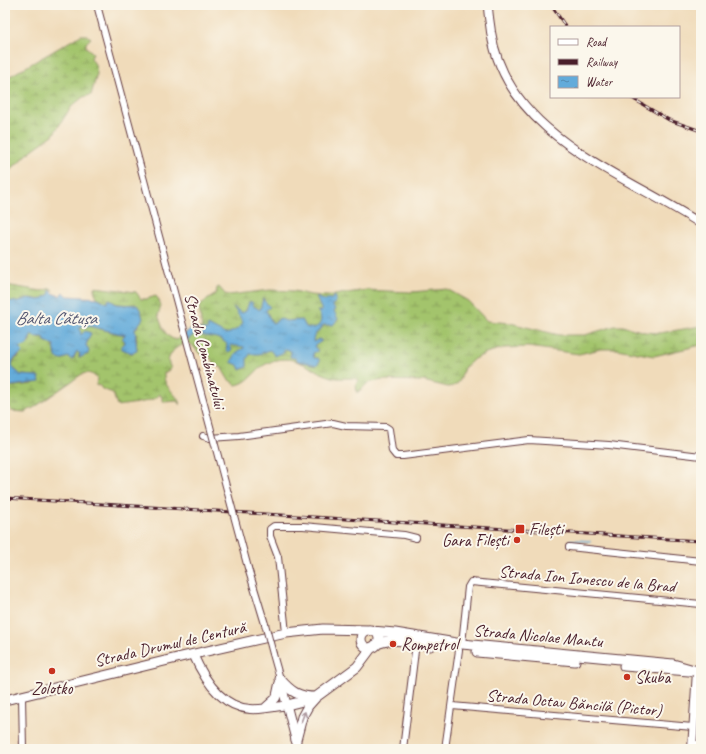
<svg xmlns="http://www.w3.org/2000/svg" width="706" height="754" viewBox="0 0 706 754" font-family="Caveat,sans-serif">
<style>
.wetland{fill:url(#wetland-marsh);stroke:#76724c}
.water{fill:url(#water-ripples);stroke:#566582}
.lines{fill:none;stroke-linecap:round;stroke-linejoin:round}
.stream{stroke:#63abda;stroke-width:1.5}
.minor-casing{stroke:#633b40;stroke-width:8}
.major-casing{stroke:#633b40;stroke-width:10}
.highway-casing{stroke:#633b40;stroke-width:11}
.minor{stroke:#fff;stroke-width:6}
.major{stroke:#fff;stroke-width:8}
.highway{stroke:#fff;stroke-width:9}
.rail-casing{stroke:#4a1f2b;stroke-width:3}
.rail{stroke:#fbf7ec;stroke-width:1.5;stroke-dasharray:4.5;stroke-linecap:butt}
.minor-bridge-casing{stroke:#633b40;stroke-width:8;stroke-linecap:butt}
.minor-bridge{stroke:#fff;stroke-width:6}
.oneway{stroke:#ae9aa0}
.poi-dot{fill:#c8321e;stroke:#fbf7ec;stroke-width:1.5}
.labels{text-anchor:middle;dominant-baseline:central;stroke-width:4;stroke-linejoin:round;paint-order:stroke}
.street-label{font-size:17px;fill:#4a1f2b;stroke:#fbf7ec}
.poi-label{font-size:17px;fill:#4a1f2b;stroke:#fbf7ec;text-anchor:start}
.water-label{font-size:18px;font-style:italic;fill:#545771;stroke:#fbf7ec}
</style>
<defs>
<pattern id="wetland-marsh" width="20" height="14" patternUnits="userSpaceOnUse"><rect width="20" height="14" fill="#a3c46c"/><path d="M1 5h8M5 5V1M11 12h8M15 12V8" fill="none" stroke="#879f59"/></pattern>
<pattern id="water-ripples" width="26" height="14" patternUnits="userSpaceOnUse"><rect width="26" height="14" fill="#63abda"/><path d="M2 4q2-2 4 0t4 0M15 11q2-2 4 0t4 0" fill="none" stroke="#548bb1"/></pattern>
</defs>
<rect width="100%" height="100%" fill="#fbf7ec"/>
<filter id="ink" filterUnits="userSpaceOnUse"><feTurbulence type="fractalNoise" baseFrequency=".025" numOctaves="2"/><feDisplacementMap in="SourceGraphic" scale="8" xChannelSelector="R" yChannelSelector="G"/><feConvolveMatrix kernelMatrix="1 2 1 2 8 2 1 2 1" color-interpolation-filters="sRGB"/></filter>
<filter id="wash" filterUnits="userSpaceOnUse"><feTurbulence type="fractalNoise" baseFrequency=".012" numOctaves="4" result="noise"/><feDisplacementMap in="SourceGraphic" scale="16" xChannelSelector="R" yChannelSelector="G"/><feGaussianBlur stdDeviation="0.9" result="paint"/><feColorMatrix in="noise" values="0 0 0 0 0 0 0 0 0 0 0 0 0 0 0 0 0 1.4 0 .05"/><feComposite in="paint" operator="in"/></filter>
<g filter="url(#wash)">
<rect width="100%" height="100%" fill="#f0dbba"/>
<path class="wetland" d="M81 35H87L91 38 86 43V47L93 53 91 58 96 66 97 74 91 95 83 97 71 107 53 135 32 150 5 175V79Z
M5 285 42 291 51 288 53 291 52 290 50 295 40 300 31 298 5 305Z
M94 287 136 292 141 299H146L156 296C162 303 161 308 158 315 162 325 164 338 177 340L189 330 202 328 199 308 201 304 216 294 217 288 219 287 225 294 229 295 270 290 295 291 311 295 327 296 366 290 411 292 447 289 468 301 487 321 510 323 559 335H585L615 326H623L645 332 660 333 701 326V345L654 356 617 349H601L579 354 528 347 504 348 489 352 474 359 464 368 459 382 454 386 448 387 423 381 382 380 368 383 357 393 356 384 359 380C350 376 341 380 332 377 308 370 294 350 266 364 254 370 250 383 236 385L228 379 221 367 214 365 211 358 200 354 191 344C179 343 171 350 168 361L171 369 164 373C162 388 179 394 180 405L177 401 164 402 160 394C154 403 127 404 117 406L113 393 102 389 99 385H96L97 379C94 374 88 372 82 374L35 407 25 412 11 411 10 408 5 405V387L33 384 37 376 21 375 12 367 13 360 19 357 18 348 30 342V336L32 334 37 338 44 337 45 341C52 345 57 346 55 355L60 360 68 357 74 358 77 351 79 352V357L88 349 86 345 90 335 81 336 79 327 89 326 125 335V341L121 346 122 349 128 350 130 353H134L137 340 135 329 139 326 134 304C126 305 121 305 114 303 110 302 112 303 108 303 99 303 94 294 94 287Z"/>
<path class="water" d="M50 290 54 294 60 296 63 292 68 296 98 298 107 303 109 299 116 304 137 305 141 311 143 319 135 329 137 351 132 353 122 349 121 347 125 341 122 338 125 335 89 326 80 327 81 335 85 331 91 333 86 345 89 351 88 354 79 358 80 354 77 351 72 360 68 357 60 360 56 357 54 345 45 341 44 337H35L32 334 27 345 19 348 23 352 13 360 12 367 21 375 37 376 39 377 40 382 5 387V305L11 301 16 302 29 298 40 300 49 295Z
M333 296 336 297V302L332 305 336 310 334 311 338 319 333 325H323L322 328C317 332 313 335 313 342L319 339 322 341 314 346 318 351 313 353 314 358H318L320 361 317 365 298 361 295 358 290 357 291 351 286 349 283 350 285 352 275 356 270 350 259 354H250L247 359V367L240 370 238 365 231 362 237 352 244 348V347L230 345 232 350 228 352 226 349 227 344C217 334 206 339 196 333L186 341 183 337C188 326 198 330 207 330L208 325 225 334C231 333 241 328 243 322L233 307 242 313 246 311 249 302H252L253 303 252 305 260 310 263 298 265 302 270 307 266 310 272 323 276 322 279 318 286 321 302 320 306 327C318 332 326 320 317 311H322L316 297 326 301 327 299H332Z"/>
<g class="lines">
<path class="stream" d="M570 540 590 541"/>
</g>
</g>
<g filter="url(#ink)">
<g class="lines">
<defs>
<path id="minor" d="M203 436 210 438 239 436 333 423 346 426 386 427 389 429 392 451 396 456H403L529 440 609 445 701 456
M569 547 701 561
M248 568 265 624
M286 633 278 557 270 536V529L274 526H303L404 535 416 538
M462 644 468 587 471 582 701 604
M273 654 280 679
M22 696 23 749
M452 706 693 727
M692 744H701
M403 749 416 643
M445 749 459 650"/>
<path id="major" d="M488 5C488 14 490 23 491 32 506 136 625 174 701 224
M193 654C203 677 221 707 250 709 262 710 275 707 287 705
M280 679 298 749
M266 707 276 698 279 684
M692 749 697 671"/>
<path id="highway" d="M361 639a9 9 0 1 1 18 0a9 9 0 1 1-18 0Z
M372 631 395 633 462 644 673 664 701 672
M375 645C393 636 412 643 430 646
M477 652 575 661
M624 666 689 671
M280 679C291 692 299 697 316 697
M5 700 181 657 286 633 323 629 369 630
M287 705 311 699
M296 740 302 717 308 706 316 697 357 667 372 647"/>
</defs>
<use href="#minor" class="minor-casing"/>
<use href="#major" class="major-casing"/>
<use href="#highway" class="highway-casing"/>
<use href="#minor" class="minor"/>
<use href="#major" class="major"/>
<use href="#highway" class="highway"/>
<defs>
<path id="rail" d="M551 5 566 27
M630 97 669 120 701 131
M5 498 701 541"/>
</defs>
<use href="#rail" class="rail-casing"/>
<use href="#rail" class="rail"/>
<defs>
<path id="minor-bridge" d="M97 5 248 568
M265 624 273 654"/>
</defs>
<use href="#minor-bridge" class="minor-bridge-casing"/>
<use href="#minor-bridge" class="minor-bridge"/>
</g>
<defs><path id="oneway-shaft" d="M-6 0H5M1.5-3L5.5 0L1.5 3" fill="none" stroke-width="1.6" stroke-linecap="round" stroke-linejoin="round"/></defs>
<use class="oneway" href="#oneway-shaft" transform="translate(303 717) rotate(-69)"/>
</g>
<g class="poi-dot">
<rect x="515" y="524" width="10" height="10" rx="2"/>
<circle cx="517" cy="540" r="4"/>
<circle cx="393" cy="644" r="4"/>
<circle cx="52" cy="671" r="4"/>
<circle cx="627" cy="677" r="4"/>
</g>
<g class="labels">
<g class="street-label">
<text transform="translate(205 351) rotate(75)">Strada Combinatului</text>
<text transform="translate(587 579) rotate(5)">Strada Ion Ionescu de la Brad</text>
<text transform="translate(538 636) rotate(5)">Strada Nicolae Mantu</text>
<text transform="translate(170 644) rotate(-13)">Strada Drumul de Centură</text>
<text transform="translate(574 703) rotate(5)">Strada Octav Băncilă (Pictor)</text>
</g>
<g class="poi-label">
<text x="529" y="529">Filești</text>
<text x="509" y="540" text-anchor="end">Gara Filești</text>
<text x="401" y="644">Rompetrol</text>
<text x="635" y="677">Skuba</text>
<text x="52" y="688" text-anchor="middle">Zolotko</text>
</g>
<g class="water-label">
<text x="56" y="318">Balta Cătușa</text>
</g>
</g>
<rect width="706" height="754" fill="none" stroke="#fbf7ec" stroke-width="20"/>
<rect x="550" y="26" width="130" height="72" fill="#fbf7ec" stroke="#b4a19f"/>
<rect x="558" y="39" width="20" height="6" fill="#ffffff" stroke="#b4a19f"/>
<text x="586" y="46" font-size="12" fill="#4a1f2b">Road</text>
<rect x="558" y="59" width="20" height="6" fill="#4a1f2b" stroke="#b4a19f"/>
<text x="586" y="66" font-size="12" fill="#4a1f2b">Railway</text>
<rect x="558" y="76" width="20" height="12" fill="url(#water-ripples)" stroke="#b4a19f"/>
<text x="586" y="86" font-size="12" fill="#4a1f2b">Water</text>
</svg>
